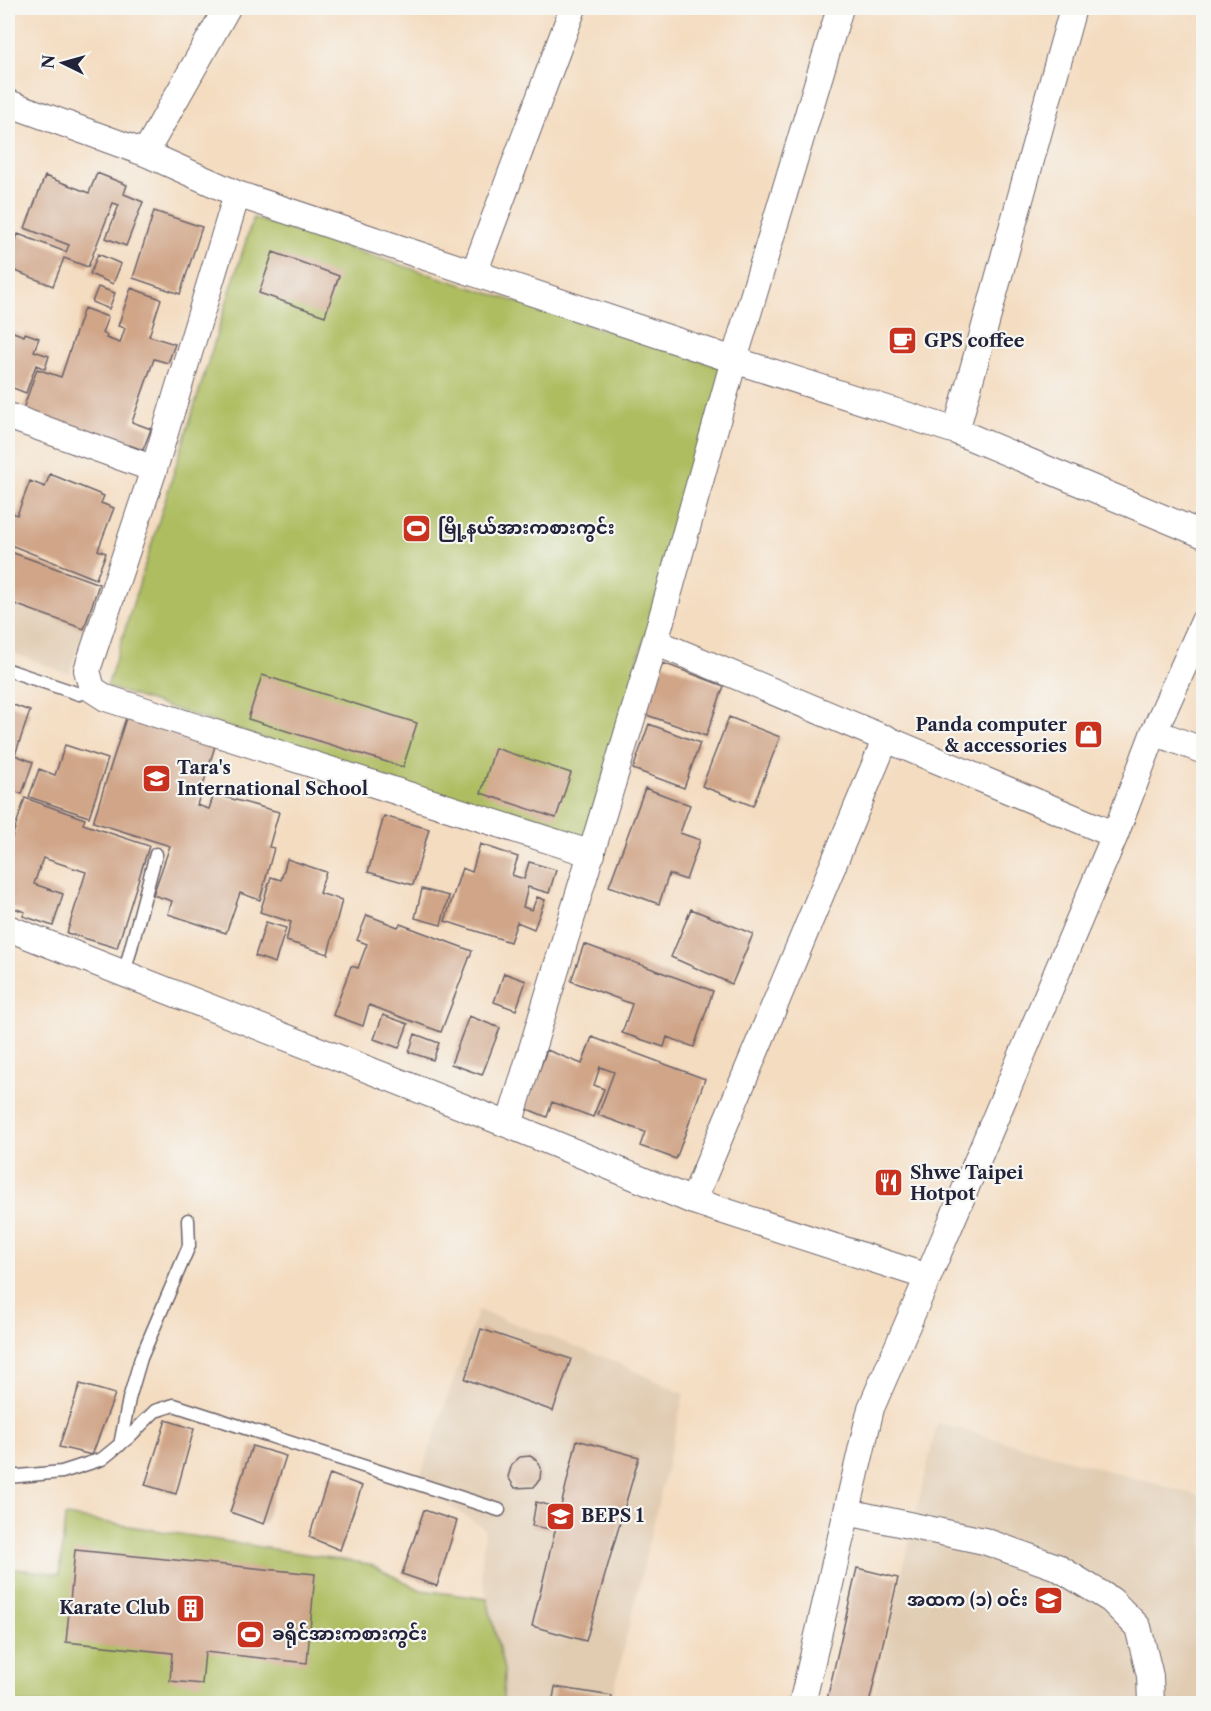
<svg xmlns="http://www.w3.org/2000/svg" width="1211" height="1711" viewBox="0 0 1211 1711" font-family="'Libre Caslon Text','Noto Sans Myanmar',serif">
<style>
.built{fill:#e1ccb2}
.green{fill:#aebd60;stroke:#68704e;stroke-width:1.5}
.building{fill:#d0a588}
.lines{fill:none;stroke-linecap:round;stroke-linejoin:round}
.service-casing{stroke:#6c636a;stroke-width:15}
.minor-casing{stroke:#6c636a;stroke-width:28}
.service{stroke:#fff;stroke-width:12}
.minor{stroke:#fff;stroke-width:26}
.labels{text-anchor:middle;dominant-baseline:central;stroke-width:4.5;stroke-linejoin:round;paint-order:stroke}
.poi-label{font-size:18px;font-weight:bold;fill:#22223b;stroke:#f6f6f2;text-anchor:start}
</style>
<rect width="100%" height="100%" fill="#f6f6f2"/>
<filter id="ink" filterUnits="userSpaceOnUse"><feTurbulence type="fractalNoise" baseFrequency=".0167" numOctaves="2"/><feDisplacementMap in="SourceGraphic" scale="12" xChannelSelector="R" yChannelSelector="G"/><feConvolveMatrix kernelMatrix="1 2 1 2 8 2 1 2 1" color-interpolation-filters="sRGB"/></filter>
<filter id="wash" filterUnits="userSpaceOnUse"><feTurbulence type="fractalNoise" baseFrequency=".008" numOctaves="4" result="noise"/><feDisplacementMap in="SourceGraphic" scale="24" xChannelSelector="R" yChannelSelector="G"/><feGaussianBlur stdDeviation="1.35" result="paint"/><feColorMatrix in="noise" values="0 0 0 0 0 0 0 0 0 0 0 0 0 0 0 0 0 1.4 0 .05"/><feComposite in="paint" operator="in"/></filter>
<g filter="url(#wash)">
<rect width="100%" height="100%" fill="#f4dcc0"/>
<path class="built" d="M8 551 99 584 69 674 8 651Z
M478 1310 609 1359 684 1394 611 1703H503L504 1670 481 1574 485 1529 417 1485Z
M937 1423 1203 1497V1703L871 1704Z"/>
<path class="green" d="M253 218 724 368 584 844 107 687Z
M65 1516 369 1564 421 1590 487 1599 504 1670 503 1703 8 1704V1568L60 1574Z"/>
<g id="blocks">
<path class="building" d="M97 173 127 185 124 194 143 202 126 246 106 238 119 205 113 203 88 267 64 258 53 286 8 268V262L18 234 66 252 69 245 25 228 45 176 89 193Z
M154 211 202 227 180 294 133 278Z
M273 252 339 276 325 316 259 293Z
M98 254 121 264 113 284 90 274Z
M98 287 115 293 109 309 92 302Z
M131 288 161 299 149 336 175 344 168 363 154 359 132 422 151 429 143 450 129 445 127 450 23 409 37 369 61 377 84 308 108 317 102 333 107 335 106 338 120 343 125 328 118 326Z
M8 330 24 336 25 333 39 338 34 351 49 356 45 369 36 365 26 393 8 386Z
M50 474 104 496 101 503 114 508 98 550 106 553 96 579 8 544V511L17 515 30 481 45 487Z
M8 551 99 584 84 629 9 602 11 597 8 596Z
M663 663 724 686 706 736 644 714Z
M262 675 417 723 403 767 248 719Z
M8 703 30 711 15 755 33 762 22 794 8 789Z
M729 717 780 737 753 806 702 786Z
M126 718 215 746 197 805 209 809 214 794 279 812 269 847 274 848 260 900 240 893 226 933 168 914 172 901 153 895 170 846 93 822Z
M649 724 700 743 684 788 633 769Z
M65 745 108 759 89 817 29 797 39 769 55 775Z
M495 748 571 773 556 818 481 793Z
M645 788 690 805 680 833 700 840 686 880 669 874 659 904 609 886Z
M25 798 85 819 83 824 149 846 117 948 67 933 86 872 43 858 34 884 63 894 53 926 23 916 25 912 8 906V849Z
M384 816 429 829 413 885 368 872Z
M480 844 518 857 512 875 524 879 529 862 556 870 549 893 528 887 523 907 532 910 537 897 545 900 534 929 517 922 510 942 445 921 462 868 472 872Z
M287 859 326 872 319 893 342 900 328 954 286 941 291 922 260 912 271 877 281 880Z
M422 889 449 896 441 925 415 918Z
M691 909 753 934 732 984 671 957Z
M367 915 398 927 400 924 472 951 441 1032 369 1005 363 1026 333 1015 351 966 358 968 367 944 357 940Z
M266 922 286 928 275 963 255 956Z
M584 944 713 991 694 1047 667 1037 664 1047 622 1033 632 1004 571 981Z
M504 973 526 981 516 1010 494 1002Z
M383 1015 408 1024 399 1048 374 1039Z
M469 1016 500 1028 482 1075 451 1064Z
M415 1034 439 1043 433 1060 409 1052Z
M592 1037 705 1079 676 1159 640 1146 645 1132 598 1115 614 1072 600 1067 594 1085 604 1089 593 1117 552 1102 547 1117 525 1108 547 1050 582 1064Z
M481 1329 571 1359 553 1411 465 1379Z
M80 1384 115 1394 92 1455 59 1447Z
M166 1420 194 1429 176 1494 145 1485Z
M577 1440 639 1457 586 1641 532 1626Z
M252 1446 286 1456 264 1524 230 1512Z
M530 1456 537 1460 541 1468 540 1479 534 1487 515 1488 508 1477 512 1464 520 1457Z
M330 1474 362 1486 340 1550 309 1537Z
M536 1502 556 1507 550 1529 532 1526Z
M424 1510 457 1521 437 1586 402 1574Z
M75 1550 315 1574 307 1663 205 1652 202 1684 170 1681 172 1653 66 1642Z
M857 1568 898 1578 869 1704H826Z
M555 1687 612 1696 611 1704H552Z"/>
</g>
</g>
<g filter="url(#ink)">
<use href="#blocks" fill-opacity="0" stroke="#6c636a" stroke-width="1.5"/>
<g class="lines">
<defs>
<path id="service" d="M8 670 79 694 92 689
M124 974 156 854
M120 1445 129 1399 141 1358 189 1246 188 1220
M8 1477 62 1472 102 1459 129 1437 155 1411 174 1405 499 1510"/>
<path id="minor" d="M8 103 145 153 237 194 734 360 956 431 1204 535
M145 153 227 8
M237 194 154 469 87 670 92 689 106 698 592 854
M474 273 573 8
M8 416 154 469
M956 431 1073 8
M655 642 1115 835
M1154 732 1204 751
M8 928 509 1125 693 1201 928 1277
M509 1125 655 642 734 360 840 8
M693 1201 886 738
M847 1512 984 1541 1057 1567 1111 1600 1138 1627 1150 1676 1151 1704
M802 1704 871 1408 928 1277 1115 835 1154 732 1204 621"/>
</defs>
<use href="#service" class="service-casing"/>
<use href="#minor" class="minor-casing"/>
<use href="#service" class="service"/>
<use href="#minor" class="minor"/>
</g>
</g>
<defs>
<symbol id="cafe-square" viewBox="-11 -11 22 22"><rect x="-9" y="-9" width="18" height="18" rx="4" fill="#c8321e" stroke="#f6f6f2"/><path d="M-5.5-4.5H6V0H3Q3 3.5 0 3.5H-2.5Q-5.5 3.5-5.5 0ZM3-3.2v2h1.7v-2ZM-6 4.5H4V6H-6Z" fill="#fff"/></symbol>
<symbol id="stadium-square" viewBox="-11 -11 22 22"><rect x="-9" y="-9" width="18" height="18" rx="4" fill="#c8321e" stroke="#f6f6f2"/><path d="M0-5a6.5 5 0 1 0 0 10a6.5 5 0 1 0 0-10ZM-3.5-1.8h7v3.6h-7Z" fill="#fff"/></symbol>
<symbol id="shop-square" viewBox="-11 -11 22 22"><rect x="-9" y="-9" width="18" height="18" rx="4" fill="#c8321e" stroke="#f6f6f2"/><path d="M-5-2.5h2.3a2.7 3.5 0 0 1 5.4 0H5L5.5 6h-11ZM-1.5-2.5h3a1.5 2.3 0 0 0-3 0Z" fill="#fff"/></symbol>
<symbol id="school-square" viewBox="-11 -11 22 22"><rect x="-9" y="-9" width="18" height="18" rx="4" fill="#c8321e" stroke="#f6f6f2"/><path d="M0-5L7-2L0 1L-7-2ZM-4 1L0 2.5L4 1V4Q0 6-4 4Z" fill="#fff"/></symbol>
<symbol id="restaurant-square" viewBox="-11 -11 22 22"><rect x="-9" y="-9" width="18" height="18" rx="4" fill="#c8321e" stroke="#f6f6f2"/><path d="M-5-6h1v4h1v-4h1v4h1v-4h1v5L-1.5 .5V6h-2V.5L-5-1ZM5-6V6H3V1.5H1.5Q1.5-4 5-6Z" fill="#fff"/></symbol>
<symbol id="building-square" viewBox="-11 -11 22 22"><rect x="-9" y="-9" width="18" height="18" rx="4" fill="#c8321e" stroke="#f6f6f2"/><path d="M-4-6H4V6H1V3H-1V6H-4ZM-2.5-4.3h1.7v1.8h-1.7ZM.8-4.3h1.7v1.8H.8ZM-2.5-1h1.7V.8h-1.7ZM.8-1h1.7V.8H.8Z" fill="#fff"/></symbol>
</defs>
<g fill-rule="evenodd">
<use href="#cafe-square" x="886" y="324" width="33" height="33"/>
<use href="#stadium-square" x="400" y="512" width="33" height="33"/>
<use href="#shop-square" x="1072" y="718" width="33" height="33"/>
<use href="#school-square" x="140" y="762" width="33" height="33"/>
<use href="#restaurant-square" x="872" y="1166" width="33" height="33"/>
<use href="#school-square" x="544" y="1500" width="33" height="33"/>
<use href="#school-square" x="1032" y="1584" width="33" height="33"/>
<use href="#building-square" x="174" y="1592" width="33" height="33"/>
<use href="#stadium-square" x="234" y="1618" width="33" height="33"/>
</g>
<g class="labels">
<g class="poi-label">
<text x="924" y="341">GPS coffee</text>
<text x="438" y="528">မြို့နယ်အားကစားကွင်း</text>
<text x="1067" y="725" text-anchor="end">Panda computer<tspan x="1067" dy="21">&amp; accessories</tspan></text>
<text x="177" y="768">Tara's<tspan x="177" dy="21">International School</tspan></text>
<text x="910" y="1173">Shwe Taipei<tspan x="910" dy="21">Hotpot</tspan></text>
<text x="581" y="1516">BEPS 1</text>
<text x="1028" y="1600" text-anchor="end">အထက (၁) ဝင်း</text>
<text x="170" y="1608" text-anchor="end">Karate Club</text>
<text x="272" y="1634">ခရိုင်အားကစားကွင်း</text>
</g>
</g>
<rect width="1211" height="1711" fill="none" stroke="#f6f6f2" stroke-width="30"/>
<g transform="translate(63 63) rotate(275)" stroke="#f6f6f2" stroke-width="4.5" paint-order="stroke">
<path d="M0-4.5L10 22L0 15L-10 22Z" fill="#22223b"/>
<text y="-9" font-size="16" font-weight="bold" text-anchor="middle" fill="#22223b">N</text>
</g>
</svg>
